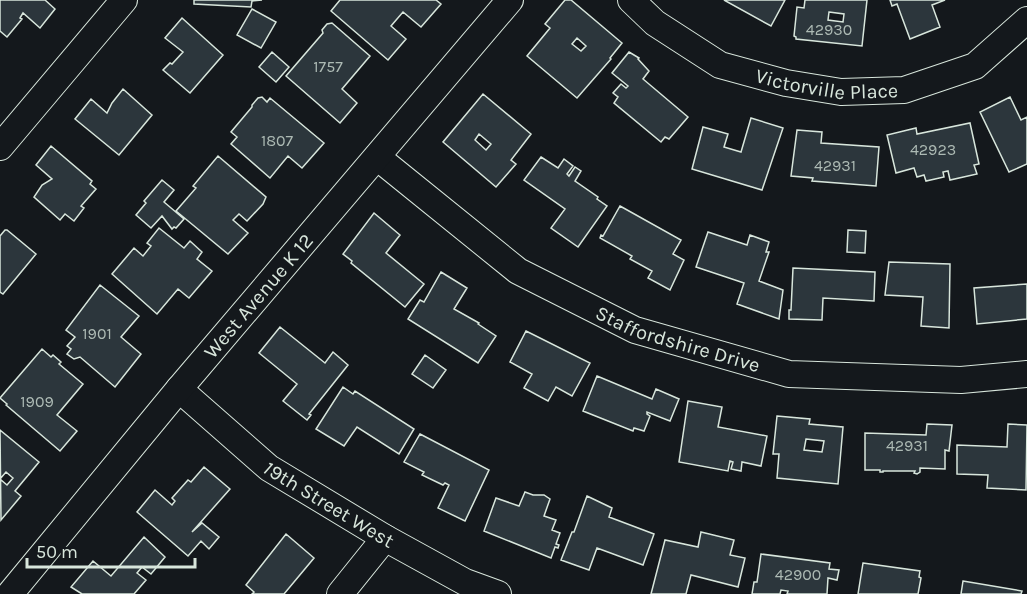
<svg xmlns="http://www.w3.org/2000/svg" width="1027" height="594" viewBox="0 0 1027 594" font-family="Karla,sans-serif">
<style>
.building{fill:#2c363c;stroke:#d8e6dc;stroke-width:1.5;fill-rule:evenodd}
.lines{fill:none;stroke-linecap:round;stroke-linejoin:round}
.minor-casing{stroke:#d8e6dc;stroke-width:28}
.minor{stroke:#14181c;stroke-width:26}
.labels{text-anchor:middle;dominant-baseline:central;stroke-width:4.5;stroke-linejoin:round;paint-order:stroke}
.number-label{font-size:16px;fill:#adbab4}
.street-label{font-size:20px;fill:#d8e6dc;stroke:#14181c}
</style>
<rect width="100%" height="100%" fill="#14181c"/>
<path class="building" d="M0 0H45L55 9 40 28 23 13 20 18 22 19 7 37 0 31Z
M194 0H262L252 1 251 7 194 4Z
M340 0H436L441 4 421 27 403 12 391 26 406 39 388 60 331 11Z
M565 0H571L622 43 610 58 611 59 577 98 527 56 550 28 545 24ZM577 38 586 46 581 51 572 44Z
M724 0H785L771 26Z
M805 0H867L862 46 796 39V37L794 36 797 7 804 8ZM829 12 844 14 843 22 828 20Z
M890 0H945L932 5 940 27 910 39 897 4 892 6Z
M252 9 276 22 261 48 237 35Z
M182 18 223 55 190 93 163 70 170 63 172 64 183 52 165 38Z
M332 23 370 56 342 89 357 103 340 123 286 76 323 33 322 30 327 24Z
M272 52 289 67 276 82 259 67Z
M629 52 639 58 638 59 649 71 643 79 688 117 669 139 665 137 661 142 614 103 618 97 613 93 621 84 626 88 628 86 612 73Z
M123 89 152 115 119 155 75 119 91 99 107 113 112 103Z
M483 94 531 134 511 160 516 164 496 187 443 142ZM479 134 491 144 486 150 475 140Z
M262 97 267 102 270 98 324 143 302 168 288 156 270 178 231 144 237 137 231 132 252 107V105L258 98Z
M1010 97 1021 120 1027 117V164L1009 172 980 112Z
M751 118 783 128 762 190 692 169 703 127 728 134 724 147 741 152Z
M970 123 979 164 974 165 977 174 950 180 948 171 943 172 944 177 926 181 924 175 917 177 914 168 896 173 887 135 916 128 917 134Z
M797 130 822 132 821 143 879 147 876 186 812 181 813 178 791 176Z
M51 146 92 181 90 184 96 189 81 206 84 208 74 221 65 214 60 220 34 197 42 185 52 179 36 165Z
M218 156 266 197 263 204 247 221 239 214 233 220 248 233 228 254 176 211 196 188 193 186Z
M541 157 558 168 564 159 573 166 567 174 569 176 575 167 581 171 575 181 598 197 597 199 607 206 578 247 551 228 565 209 524 180Z
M162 180 174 190 164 202 184 219 176 228 174 227 172 229 162 216 151 228 136 215 146 203 144 201Z
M620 206 681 240 673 254 684 260 670 290 648 278 652 271 630 259 632 256 600 238 601 235 603 236Z
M374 213 400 235 386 253 424 284 405 307 351 263 352 261 343 254Z
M159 228 184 248 190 241 202 252 197 259 212 271 189 298 178 289 157 314 112 274 134 248 143 256 151 246 147 243Z
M5 230H7L36 254 3 294 0 292V236Z
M848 230 866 231 865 253 847 252Z
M708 232 747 245 750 235 769 242 766 252H769L759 281 783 290 779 319 737 304 744 283 696 267Z
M889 262 950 264 949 328 921 326 923 297 885 295Z
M793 268 875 272 874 301 823 298 822 320 789 319V310H791Z
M441 272 467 288 454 309 479 323 478 324 496 336 478 363 408 319 420 300 424 302Z
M1027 284V319L977 324 974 288Z
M100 285 139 316 121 337 141 354 115 387 80 357 74 359 67 354 71 349 67 346 75 337 66 330Z
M280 327 325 363 333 352 348 365 309 414 311 415 307 420 283 401 297 384 259 353Z
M526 331 590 363 572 396 556 387 548 401 524 388 532 374 510 362Z
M42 349 51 357 53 355 61 362 59 364 83 384 57 415 77 431 60 451 6 405 7 404 0 398Z
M425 355 446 370 433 388 412 374Z
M597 376 652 399 656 389 679 399 670 421 647 412V414L650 416 644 431 634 428 633 431 583 411Z
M343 387 353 394 355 391 414 429 399 454 357 427 344 446 316 429Z
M688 401 722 407 718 427 767 436 761 466 742 462 741 471 731 469 733 462 730 461 728 471 679 462Z
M777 416 810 419 809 424 843 427 838 484 777 478 779 454H773ZM806 439 824 441 822 452 804 450Z
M927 424 952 425 949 451 945 450V469L920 468V472L917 474 914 473 915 471H883V472H880V470H865V433L926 435Z
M1008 424 1027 425 1026 490 987 488 988 475 957 474V445L1007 447Z
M0 430 39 462 15 491 21 496 1 520ZM6 472 13 478 7 485 0 479Z
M420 434 489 470 465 521 438 508 449 485 445 483 443 485 422 475 424 472 404 462Z
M204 467 230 489 192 532 202 523 219 537 209 549 201 541 188 556 137 512 155 490 172 505 175 501 172 498 188 480 191 482Z
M525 492 533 495H544L550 499 544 516 556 520 552 530 560 533 556 544 559 545 558 548 555 547 551 558 484 531 496 498 519 506Z
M587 496 612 508 609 517 654 534 643 565 597 548 589 570 561 560 572 532H574Z
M701 532 734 540 730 555 745 558 738 587 691 575 686 594H651L665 540 698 547Z
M286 534 314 558 284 594H252L254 592 246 585Z
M144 537 165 557 151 574 142 567 137 573 146 580 134 594H82L71 587 93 561 111 576Z
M761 554 830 563 829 569 839 570 837 580 828 578 827 594H787L788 591 781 590 780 594H752L754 582H757Z
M863 563 920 571 919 577 921 578 918 594H858Z
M963 581 1022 591 1021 594H961Z"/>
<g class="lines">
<defs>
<g id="minor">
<path id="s1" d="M631 0 655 23 720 65 786 83 841 92 904 90 975 66 1027 20"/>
<path d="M0 147 124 0"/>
<path id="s2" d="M377 157 518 271 635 330 789 374 961 380 1027 374"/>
<path id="s3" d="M179 389 269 468 385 538 465 582 498 594"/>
<path id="s4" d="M10 594 179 389 510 0"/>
<path d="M340 594 385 538"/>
</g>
</defs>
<use href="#minor" class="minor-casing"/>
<use href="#minor" class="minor"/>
</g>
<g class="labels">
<g class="number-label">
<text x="829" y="29">42930</text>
<text x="328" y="66">1757</text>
<text x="277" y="140">1807</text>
<text x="933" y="149">42923</text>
<text x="835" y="165">42931</text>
<text x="97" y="333">1901</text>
<text x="37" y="401">1909</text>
<text x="907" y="445">42931</text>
<text x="798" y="574">42900</text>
</g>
<g class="street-label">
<text stroke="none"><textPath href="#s1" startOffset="220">Victorville Place</textPath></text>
<text stroke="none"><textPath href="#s4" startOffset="388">West Avenue K 12</textPath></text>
<text stroke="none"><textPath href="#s2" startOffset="356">Staffordshire Drive</textPath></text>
<text stroke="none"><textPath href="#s3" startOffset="190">19th Street West</textPath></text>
</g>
</g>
<path d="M27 558v9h168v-9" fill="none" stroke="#d8e6dc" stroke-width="3"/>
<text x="36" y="558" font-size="18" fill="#d8e6dc" stroke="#14181c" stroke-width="4.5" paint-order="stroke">50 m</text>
</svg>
